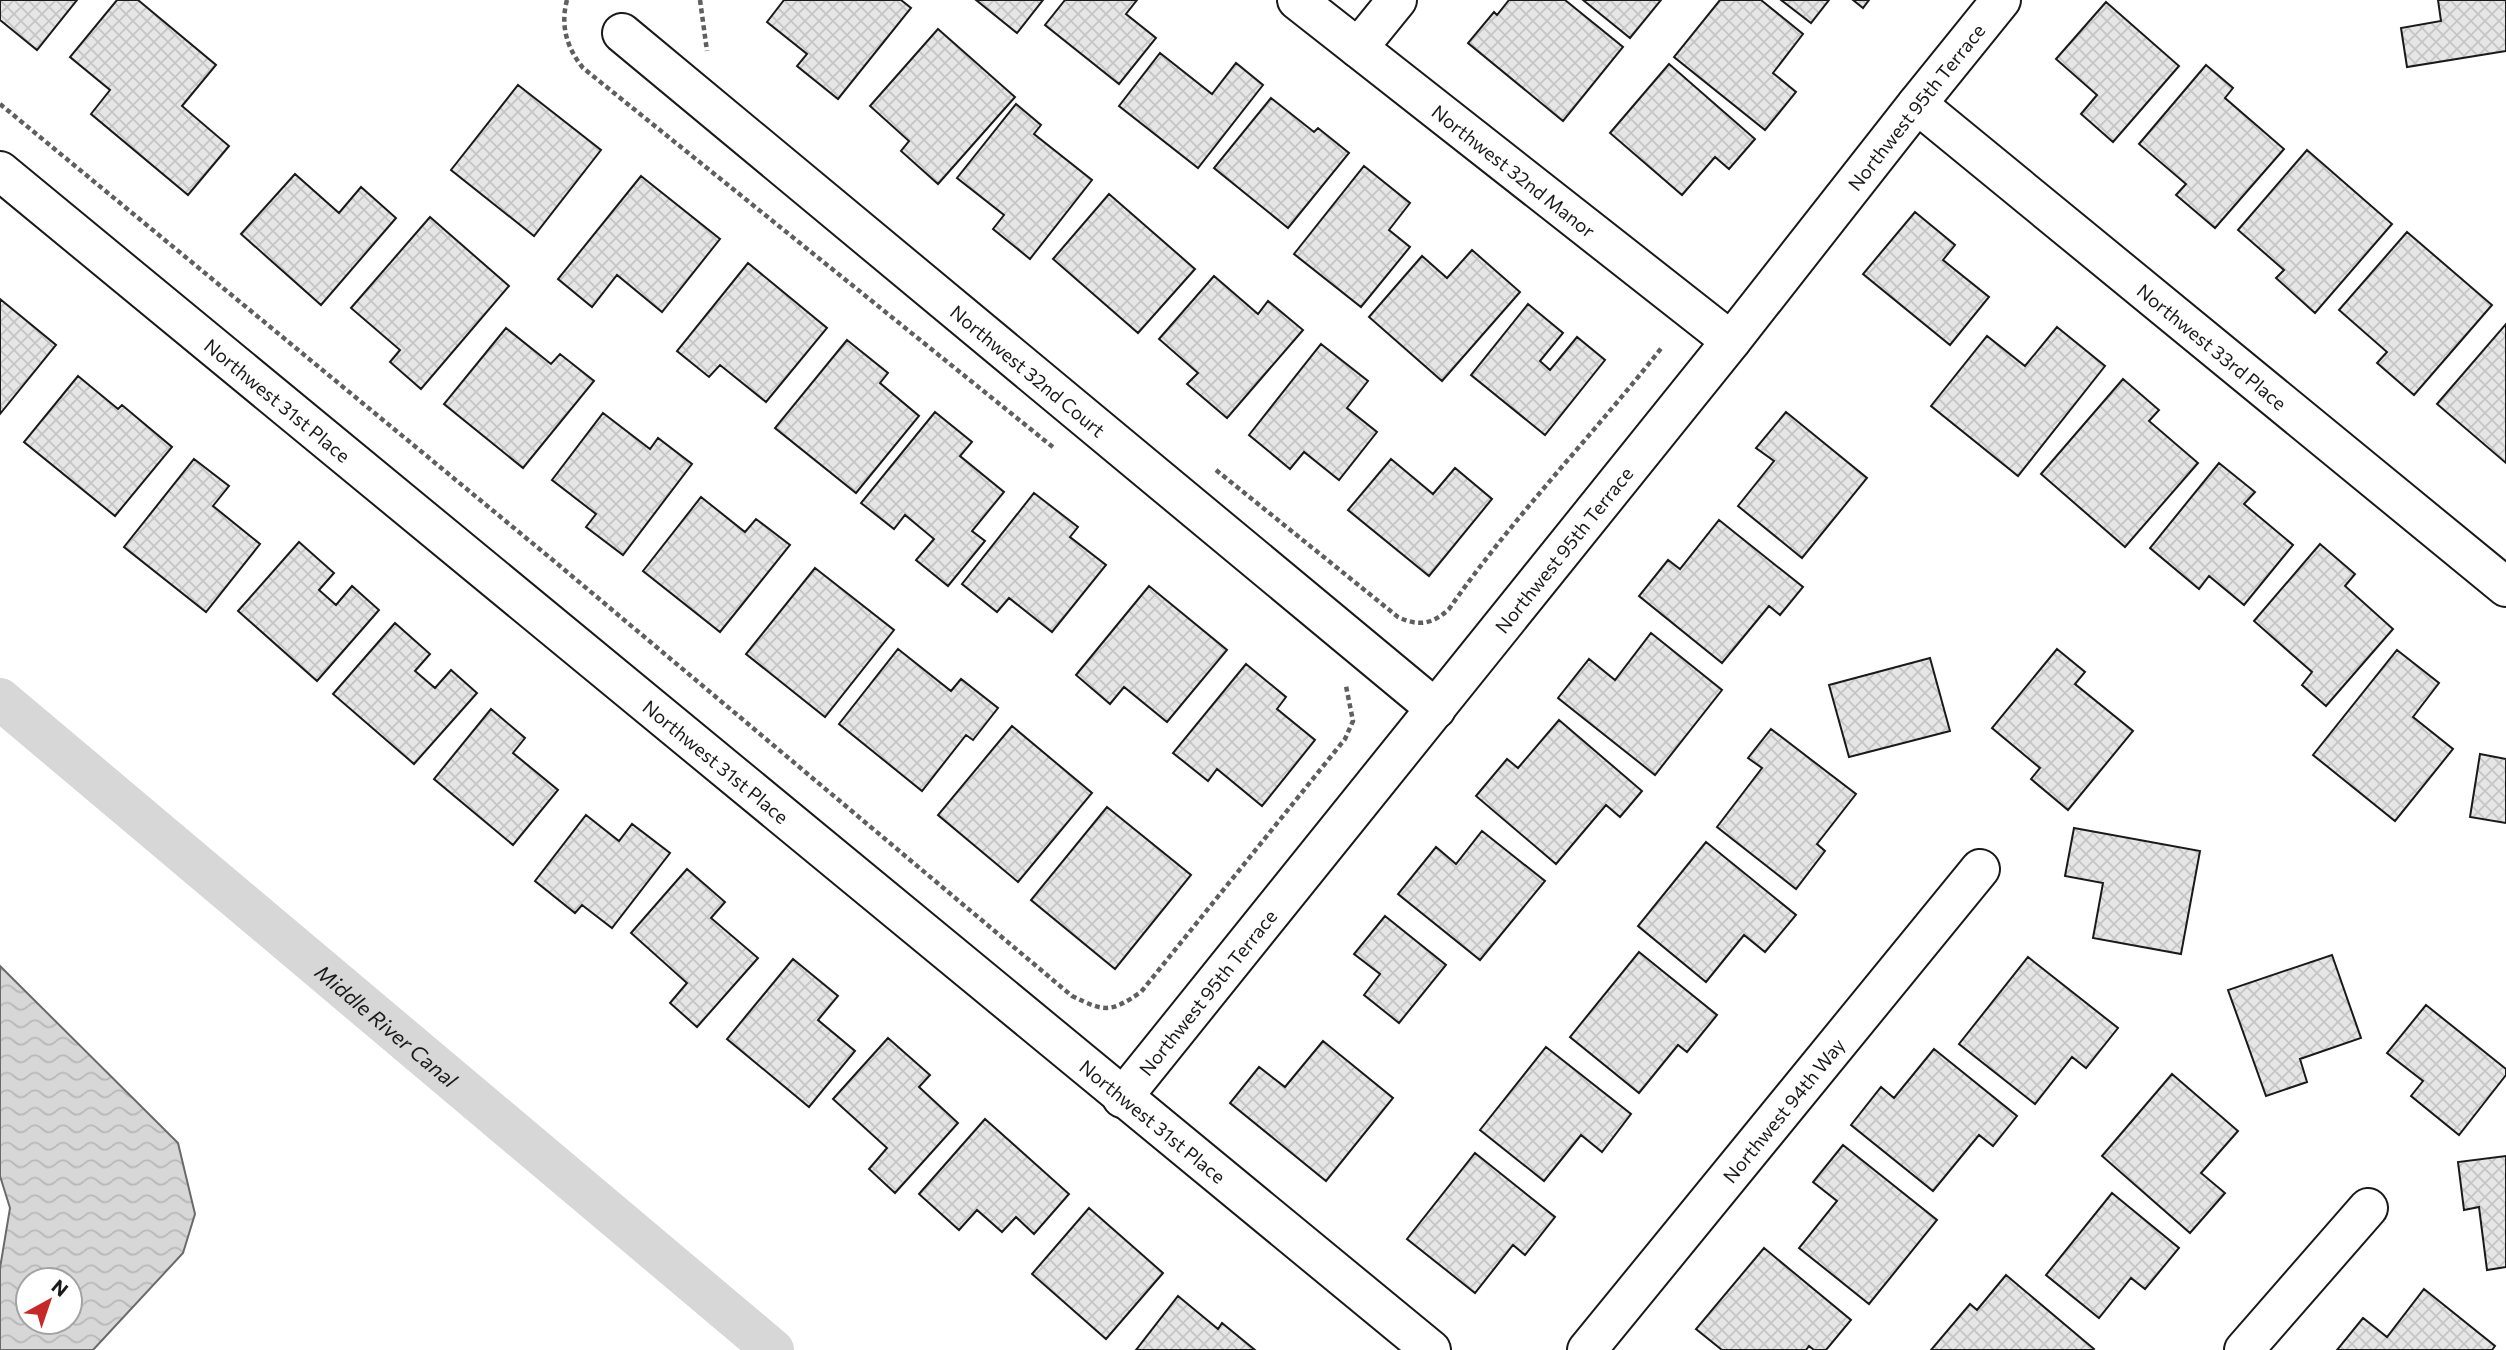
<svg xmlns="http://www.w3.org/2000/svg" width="2506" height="1350" viewBox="0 0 2506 1350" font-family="Commissioner,sans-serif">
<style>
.water{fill:url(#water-waves);stroke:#6a6a6a;stroke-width:2;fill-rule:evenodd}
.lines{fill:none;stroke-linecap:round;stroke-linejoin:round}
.canal{stroke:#d7d7d7;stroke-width:42}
.building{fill:url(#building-cross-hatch);stroke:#1a1a1a;stroke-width:2}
.minor-casing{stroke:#1a1a1a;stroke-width:42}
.path{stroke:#5f5f5f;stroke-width:4.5;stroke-dasharray:5 3.5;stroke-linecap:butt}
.minor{stroke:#fff;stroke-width:38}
.labels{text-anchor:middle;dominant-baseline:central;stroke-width:5;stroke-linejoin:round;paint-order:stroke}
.street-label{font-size:19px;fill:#1a1a1a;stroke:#fff}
.water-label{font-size:21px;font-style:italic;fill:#1a1a1a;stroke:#fff}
</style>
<defs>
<pattern id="water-waves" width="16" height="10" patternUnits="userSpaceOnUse" patternTransform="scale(1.75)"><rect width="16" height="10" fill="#d7d7d7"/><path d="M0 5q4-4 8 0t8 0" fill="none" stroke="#b8b8b8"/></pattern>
<pattern id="building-cross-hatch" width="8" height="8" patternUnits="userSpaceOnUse" patternTransform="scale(1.75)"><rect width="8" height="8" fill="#e6e6e6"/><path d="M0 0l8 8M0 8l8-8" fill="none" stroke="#c5c5c5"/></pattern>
</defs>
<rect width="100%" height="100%" fill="#fff"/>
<path class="water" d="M0 966 178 1143 195 1214 183 1253 93 1350H0V1268L10 1208 0 1176ZM28 1280H70V1322H28Z"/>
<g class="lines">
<path class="canal" id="s1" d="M0 699 773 1350"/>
</g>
<path class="building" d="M0 0H77L37 50 0 20Z
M117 0H138L216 65 182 106 229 146 188 195 91 114 110 90 70 57Z
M784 0H901L911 8 838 99 797 66 807 54 767 22Z
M976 0H1043L1017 33Z
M1065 0H1137L1126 14 1156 38 1119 84 1045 25Z
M1509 0H1565L1623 47 1563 121 1468 43 1494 12 1497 15Z
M1583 0H1661L1630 38Z
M1720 0H1761L1803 34 1773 73 1796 92 1765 130 1674 57Z
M1781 0H1829L1811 23Z
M1853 0H1869L1863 8Z
M2438 0H2506V51L2407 67 2401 28 2441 21Z
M2106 2 2179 66 2113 142 2081 114 2097 95 2056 59Z
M938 29 1015 97 938 184 901 151 909 141 870 106Z
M1160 53 1212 94 1236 63 1263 85 1198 168 1119 106Z
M1669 64 1755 139 1729 169 1715 157 1682 195 1610 133Z
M2206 65 2233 88 2225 98 2284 149 2215 228 2176 195 2186 184 2139 144Z
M518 85 601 150 534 236 451 170Z
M1271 98 1314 132 1318 128 1349 153 1288 228 1214 168Z
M1016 104 1041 125 1034 134 1092 180 1030 259 993 229 1004 215 957 178Z
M2307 150 2392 224 2315 313 2276 278 2284 270 2238 230Z
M1364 166 1410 203 1389 230 1410 247 1361 307 1294 254Z
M295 174 339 213 361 187 396 218 321 305 241 234Z
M641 176 720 239 662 312 617 275 592 307 558 279Z
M1109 194 1195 269 1138 333 1053 259Z
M1915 212 1955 245 1943 260 1989 297 1950 345 1863 274Z
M430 217 509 286 421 389 390 362 400 350 351 308Z
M2407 232 2492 305 2414 395 2377 363 2387 352 2339 310Z
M1472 250 1520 292 1442 381 1369 317 1422 256 1447 278Z
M748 263 827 328 766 402 720 365 709 377 677 351Z
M1214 276 1258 314 1268 301 1303 330 1227 418 1187 384 1198 373 1159 339Z
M0 299 56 345 0 414Z
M1528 304 1563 333 1540 361 1550 370 1577 337 1605 360 1545 435 1471 375Z
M2506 324V463L2437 404Z
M2057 327 2105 366 2018 476 1931 406 1987 336 2025 366Z
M506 328 551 364 560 354 594 381 523 468 444 404Z
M847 340 888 373 880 383 919 416 856 493 775 428Z
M1321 344 1368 381 1347 408 1377 432 1339 480 1304 452 1290 469 1249 435Z
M78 376 118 409 122 405 172 447 115 516 24 442Z
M2123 379 2159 410 2149 421 2198 463 2125 547 2041 474Z
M935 412 972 442 960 456 1004 492 972 531 985 541 948 586 916 560 934 539 905 515 894 529 861 503Z
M1786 412 1867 478 1802 558 1738 506 1774 461 1756 448Z
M603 413 650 449 658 438 692 464 623 555 586 527 596 514 552 480Z
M194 459 229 486 213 506 260 544 206 612 124 547Z
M1391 459 1433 494 1455 468 1492 499 1429 576 1348 510Z
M2219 463 2255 492 2244 504 2293 545 2244 605 2209 576 2199 589 2150 548Z
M1034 493 1078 527 1070 537 1106 565 1052 632 1009 598 997 612 962 584Z
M701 497 745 532 756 519 790 545 720 632 643 571Z
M1719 520 1803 587 1780 615 1769 606 1722 663 1639 596 1668 560 1680 569Z
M299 542 334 573 319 590 336 605 352 586 379 610 317 681 238 611Z
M2320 544 2355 574 2345 586 2393 629 2326 706 2302 685 2312 672 2254 621Z
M815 568 894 630 825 717 746 654Z
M1149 586 1227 650 1167 722 1124 687 1110 704 1076 675Z
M395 623 430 654 415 671 435 688 451 670 477 693 414 764 333 694Z
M1651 633 1722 690 1655 775 1558 698 1589 659 1615 680Z
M898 649 951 691 961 679 998 708 973 740 966 735 922 791 839 724Z
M2057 649 2085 672 2075 684 2133 731 2068 810 2031 779 2040 768 1992 728Z
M2397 650 2439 683 2413 717 2453 749 2395 821 2313 755Z
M1930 658 1950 731 1849 757 1829 685Z
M1246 664 1286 697 1277 709 1315 740 1262 806 1217 769 1208 781 1173 753Z
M491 709 525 738 513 753 558 790 513 845 434 779Z
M1559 720 1642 791 1620 817 1606 805 1556 864 1476 796 1507 759 1518 768Z
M1012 726 1092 793 1018 882 938 815Z
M1771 729 1856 794 1817 844 1825 851 1796 889 1717 827 1762 768 1748 758Z
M2480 754 2506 759V823L2470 817Z
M1107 807 1191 875 1115 969 1031 900Z
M586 815 619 841 632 824 670 853 612 928 582 905 575 913 535 881Z
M2074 828 2200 851 2181 954 2093 938 2103 883 2065 876Z
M1482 831 1545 881 1480 960 1398 894 1436 847 1456 864Z
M1706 842 1796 915 1765 952 1744 935 1706 982 1638 926Z
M687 869 725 902 711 918 758 958 697 1027 670 1003 687 983 631 933Z
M1385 916 1446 965 1399 1023 1364 995 1380 974 1354 954Z
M1639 952 1717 1015 1687 1052 1678 1045 1639 1093 1570 1037Z
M2332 955 2361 1038 2300 1059 2307 1082 2266 1096 2228 990Z
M2028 957 2118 1028 2086 1068 2072 1057 2035 1104 1959 1044Z
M793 959 838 996 818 1020 855 1051 809 1107 727 1039Z
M2426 1005 2506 1069V1075L2459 1135 2411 1096 2423 1081 2387 1053Z
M888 1038 930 1075 919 1087 958 1123 895 1193 869 1169 887 1148 833 1099Z
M1323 1041 1393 1098 1326 1181 1230 1103 1259 1067 1285 1087Z
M1546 1047 1631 1114 1602 1152 1581 1135 1544 1181 1480 1130Z
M1934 1049 2017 1116 1993 1146 1979 1135 1933 1191 1851 1125 1881 1087 1894 1098Z
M2172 1074 2238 1131 2201 1173 2225 1193 2190 1233 2102 1156Z
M985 1119 1069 1194 1034 1234 1016 1217 1002 1232 977 1210 959 1230 919 1194Z
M1843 1145 1937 1220 1869 1304 1799 1248 1837 1201 1813 1182Z
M1475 1153 1555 1217 1525 1255 1513 1245 1475 1293 1407 1239Z
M2506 1156V1267L2487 1270 2479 1207 2464 1210 2458 1162Z
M2112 1193 2179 1248 2145 1289 2131 1278 2099 1318 2046 1275Z
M1089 1208 1163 1273 1106 1339 1032 1274Z
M1764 1248 1851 1320 1826 1350H1814L1809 1346 1806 1350H1722L1696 1329Z
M2006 1275 2094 1349 2093 1350H1931L1970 1304 1977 1310Z
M2424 1289 2495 1346 2492 1350H2337L2363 1318 2387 1337Z
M1178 1296 1218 1329 1222 1323 1255 1350H1136Z"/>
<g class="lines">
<defs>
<g id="minor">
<path id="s2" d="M1297 0 1731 341"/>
<path id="s3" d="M622 33 1436 709"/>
<path d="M1358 48 1397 0"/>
<path id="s4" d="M1917 104 2506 587"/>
<path id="s5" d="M0 171 1431 1350"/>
<path id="s6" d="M1122 1098 1731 341 1917 104 2001 0"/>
<path id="s7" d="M1587 1350 1980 869"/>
<path d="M2244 1350 2368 1208"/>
</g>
</defs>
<use href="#minor" class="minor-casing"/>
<path class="path" d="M567 0C560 26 567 48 583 68L1054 448
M700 0 707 51
M0 104 554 561 1072 996C1105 1012 1110 1013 1141 992L1345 739 1353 721 1346 686
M1216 470 1398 617C1419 627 1433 624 1449 609 1514 516 1593 435 1663 346"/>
<use href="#minor" class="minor"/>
</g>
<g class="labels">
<g class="street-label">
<text stroke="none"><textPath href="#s6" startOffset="1270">Northwest 95th Terrace</textPath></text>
<text stroke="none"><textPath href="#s2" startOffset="276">Northwest 32nd Manor</textPath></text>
<text stroke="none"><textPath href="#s4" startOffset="382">Northwest 33rd Place</textPath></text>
<text stroke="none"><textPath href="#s3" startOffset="528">Northwest 32nd Court</textPath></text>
<text stroke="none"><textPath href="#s5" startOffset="360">Northwest 31st Place</textPath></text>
<text stroke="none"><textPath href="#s6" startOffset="704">Northwest 95th Terrace</textPath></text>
<text stroke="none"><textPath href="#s5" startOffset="928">Northwest 31st Place</textPath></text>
<text stroke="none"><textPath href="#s6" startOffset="136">Northwest 95th Terrace</textPath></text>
<text stroke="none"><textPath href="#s7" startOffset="310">Northwest 94th Way</textPath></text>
<text stroke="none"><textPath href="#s5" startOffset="1494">Northwest 31st Place</textPath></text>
</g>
<g class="water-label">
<text stroke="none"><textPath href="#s1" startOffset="506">Middle River Canal</textPath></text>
</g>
</g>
<g transform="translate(49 1301) rotate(40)"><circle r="33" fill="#ffffff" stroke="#a3a3a3" stroke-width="2"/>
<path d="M0-5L12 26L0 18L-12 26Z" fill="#c62828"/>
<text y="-10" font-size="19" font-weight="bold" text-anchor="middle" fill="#1a1a1a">N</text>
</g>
</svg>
